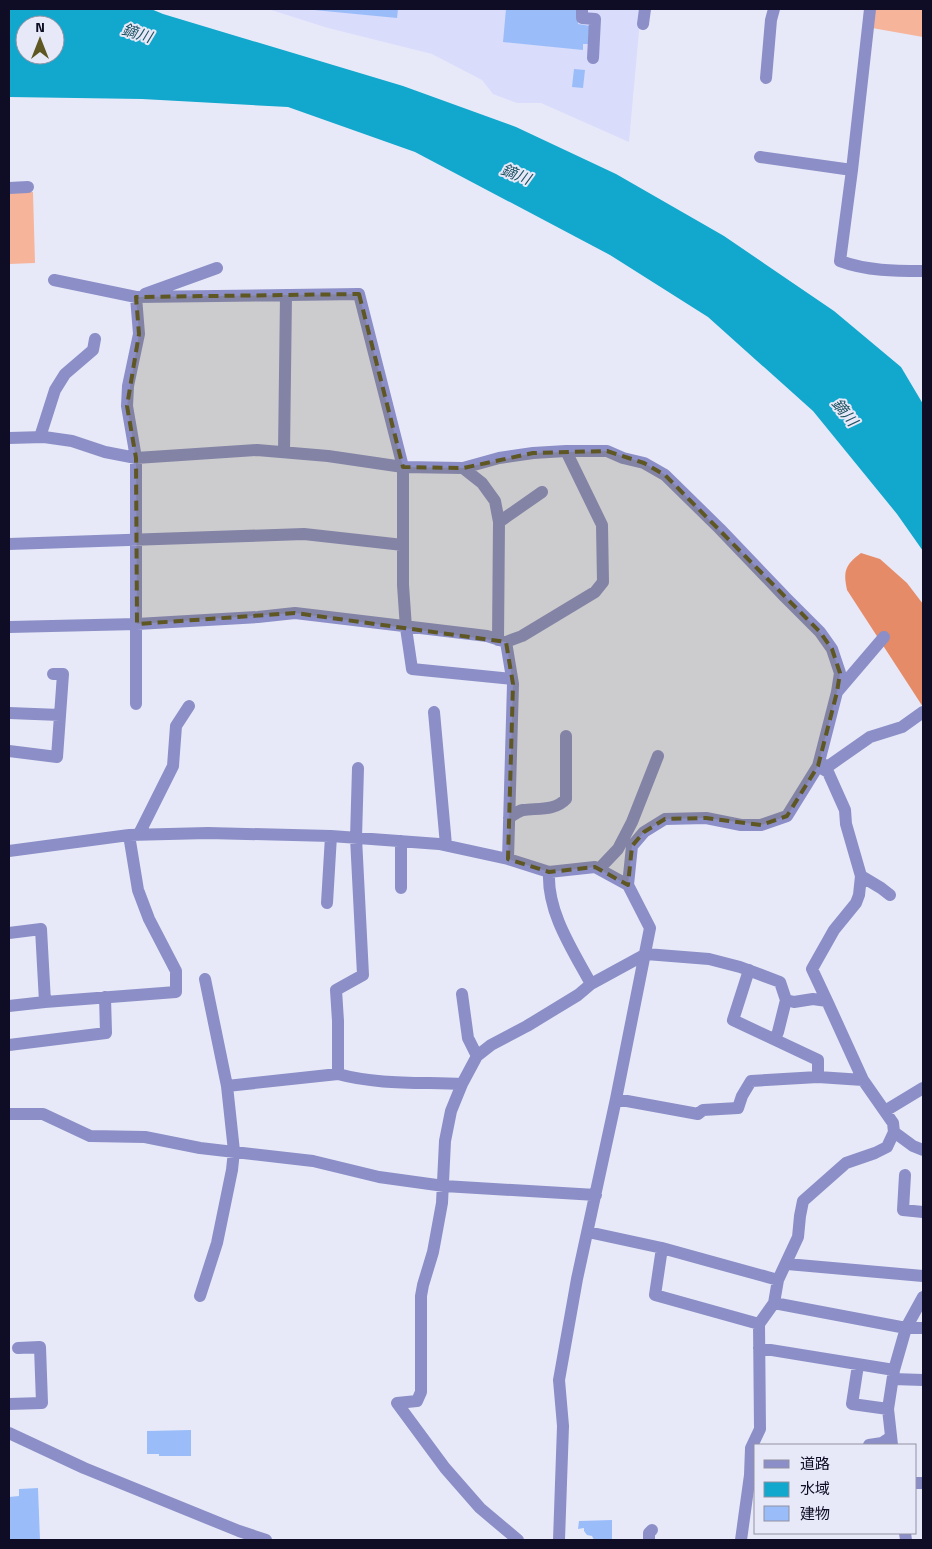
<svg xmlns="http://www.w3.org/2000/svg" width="932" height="1549" viewBox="0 0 932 1549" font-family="'Titillium Web','Noto Sans JP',sans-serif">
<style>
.built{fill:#d9dcfb}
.green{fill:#f6b49b}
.forest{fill:#e68b67}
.water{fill:#12a7cd;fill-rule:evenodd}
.building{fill:#9abdfa}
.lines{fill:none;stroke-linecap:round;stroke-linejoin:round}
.minor{stroke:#8c8fc7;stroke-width:12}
.marked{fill:#5e5723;fill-opacity:0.2;stroke:#5e5723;stroke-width:4;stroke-dasharray:10 6;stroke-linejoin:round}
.labels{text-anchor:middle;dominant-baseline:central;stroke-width:4;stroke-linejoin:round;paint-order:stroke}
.water-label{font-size:15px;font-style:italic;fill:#1e5363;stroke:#e8e9f8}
</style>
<rect width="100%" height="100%" fill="#e8e9f8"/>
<path class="built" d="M268 9H641L629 142 541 103H517L493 94 482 80 432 54 328 28Z"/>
<path class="green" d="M873 9H923V37L872 28Z
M9 192H33L35 263 9 264Z"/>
<path class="forest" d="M861 553 880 559 907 583 923 604V707L847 590C843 571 845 565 861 553Z"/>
<path class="water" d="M9 9H151L163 14 403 86 516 127 616 174 724 236 834 311 901 367 923 404V551L897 514 813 411 708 317 610 255 415 152 288 107 142 99 9 97ZM25 25H55V55H25Z"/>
<path class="building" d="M314 9H398L397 18 314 10Z
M506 9H579L578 24 590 26 588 44H583V50L503 42Z
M574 69 585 70 583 88 572 87Z
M191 1430V1456H159V1454H147V1431Z
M38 1488 40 1540H9V1497L19 1496V1489Z
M612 1520V1540H594L592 1536 587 1535 584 1531V1528L578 1529 579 1521Z"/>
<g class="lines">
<path class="minor" d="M582 9V18L595 19 593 58
M870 9 852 170 840 261C867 271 895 271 923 271
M643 24 645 9
M766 78 771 20 774 9
M760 157 852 170
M9 188 28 187
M54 280 136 297 359 294 403 467V585L406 628 412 669 512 679
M145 294 217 268
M136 297 139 334 128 386 127 406 136 458V704
M40 437 55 390 65 374 93 350 95 339
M9 438 44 437 72 441 105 452 136 458 257 450 328 456 403 467 463 468 499 458 533 453 566 451H607L623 458 644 463 665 475 720 529 785 597 820 632 832 649 840 673 837 692 818 766 787 816 761 825H741L706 818 665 819 644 832 632 846 628 885 650 928 616 1099 577 1279 559 1380 563 1426 559 1540
M284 452 286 295
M463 468 482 483 495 501 499 522 498 640
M499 522 542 492
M9 544 304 534 403 545
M9 627 137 624 258 617 295 613 487 636 506 642 522 636 595 592 603 582 602 525 566 451
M506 642 513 684 508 859
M837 692 884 637
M434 712 446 845
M9 713 60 715
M9 751 57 757 63 674H53
M818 766 828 772 845 810 846 824 861 876 859 895 856 903 834 930 812 969 827 1001
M818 766 830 765 870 737 902 727 923 712
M358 768 356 838 363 975 336 990 338 1021V1074C378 1085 421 1082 462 1084
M509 818C513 815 518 811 523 810 538 808 555 811 566 799V736
M139 834 173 766 176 726 189 706
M9 851 129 835 208 833 331 836 439 844 508 859 549 872 595 867 628 885
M599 869 618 849 632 822 658 756
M549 872C547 912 572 949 591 984
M861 876 881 888 890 895
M401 888V841
M327 903 331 836
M9 933 41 929 45 1002
M749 970 733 1020 818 1060V1077
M205 979 227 1086 338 1074
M462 994 468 1038 477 1056
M9 1006 45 1002 176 992V971L149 919 138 890 129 835
M775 1039 778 1032 786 1000
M9 1045 106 1033 105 997
M616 1099 698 1114 703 1110 738 1108 742 1096 751 1081 818 1077 863 1080
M885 1111 923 1088
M9 1114H43L90 1136 145 1137 200 1148 313 1161 379 1177 444 1186 596 1195
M894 1132 913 1146 923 1150
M905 1175 903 1210 923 1212
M588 1232 662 1248 778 1280
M662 1248 655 1295 759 1324
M787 1264 923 1276
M200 1296 217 1243 232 1170 234 1151 227 1086
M774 1303 906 1328H923
M759 1348 894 1370
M858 1365 852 1404 888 1409
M893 1379 923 1380
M397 1403 417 1401 421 1392V1296L423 1285 433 1252 442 1203 445 1141 451 1111 462 1084 477 1056 491 1045 527 1026 578 995 591 984 646 954 709 959 740 967 780 982 786 1000 794 1002 813 999 827 1001 863 1080 893 1123 894 1132 887 1147 875 1153 846 1163 803 1201 800 1216 798 1237 778 1280 774 1303 759 1324 760 1429 751 1448 750 1475 741 1540
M397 1403 445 1468 480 1508 518 1540
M9 1404 42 1403 40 1347 18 1348
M9 1433 84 1468 239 1531 266 1540
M869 1445 882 1443 891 1437
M892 1445 888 1409 894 1370 906 1328 923 1297
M916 1483H923
M905 1533 906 1540
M649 1540V1533L652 1530"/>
</g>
<path class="marked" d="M359 294 403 467 463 468 533 453 607 451 644 463 665 475 820 632 832 649 840 673 837 692 818 766 787 816 761 825 706 818 665 819 644 832 632 846 628 885 595 867 549 872 508 859 513 684 506 642 295 613 137 624 136 458 127 406 139 334 136 297Z"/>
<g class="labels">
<g class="water-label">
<text transform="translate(137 33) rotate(17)">鏑川</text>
<text transform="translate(516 174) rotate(22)">鏑川</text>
<text transform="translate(845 412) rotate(51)">鏑川</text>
</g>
</g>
<rect width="932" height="1549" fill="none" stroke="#0e0d25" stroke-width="20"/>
<rect x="754" y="1444" width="162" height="90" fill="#e8e9f8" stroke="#9191a4"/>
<rect x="764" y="1460" width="25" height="8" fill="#8c8fc7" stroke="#9191a4"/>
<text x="800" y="1469" font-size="15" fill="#0e0d25">道路</text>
<rect x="764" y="1482" width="25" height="15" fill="#12a7cd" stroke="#9191a4"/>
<text x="800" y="1494" font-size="15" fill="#0e0d25">水域</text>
<rect x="764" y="1506" width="25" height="15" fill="#9abdfa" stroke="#9191a4"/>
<text x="800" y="1519" font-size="15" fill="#0e0d25">建物</text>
<g transform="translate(40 40)"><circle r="24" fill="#e8e9f8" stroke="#9191a4"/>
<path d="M0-4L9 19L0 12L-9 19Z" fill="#5e5723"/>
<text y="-8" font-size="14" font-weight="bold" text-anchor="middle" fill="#0e0d25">N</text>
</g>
</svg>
